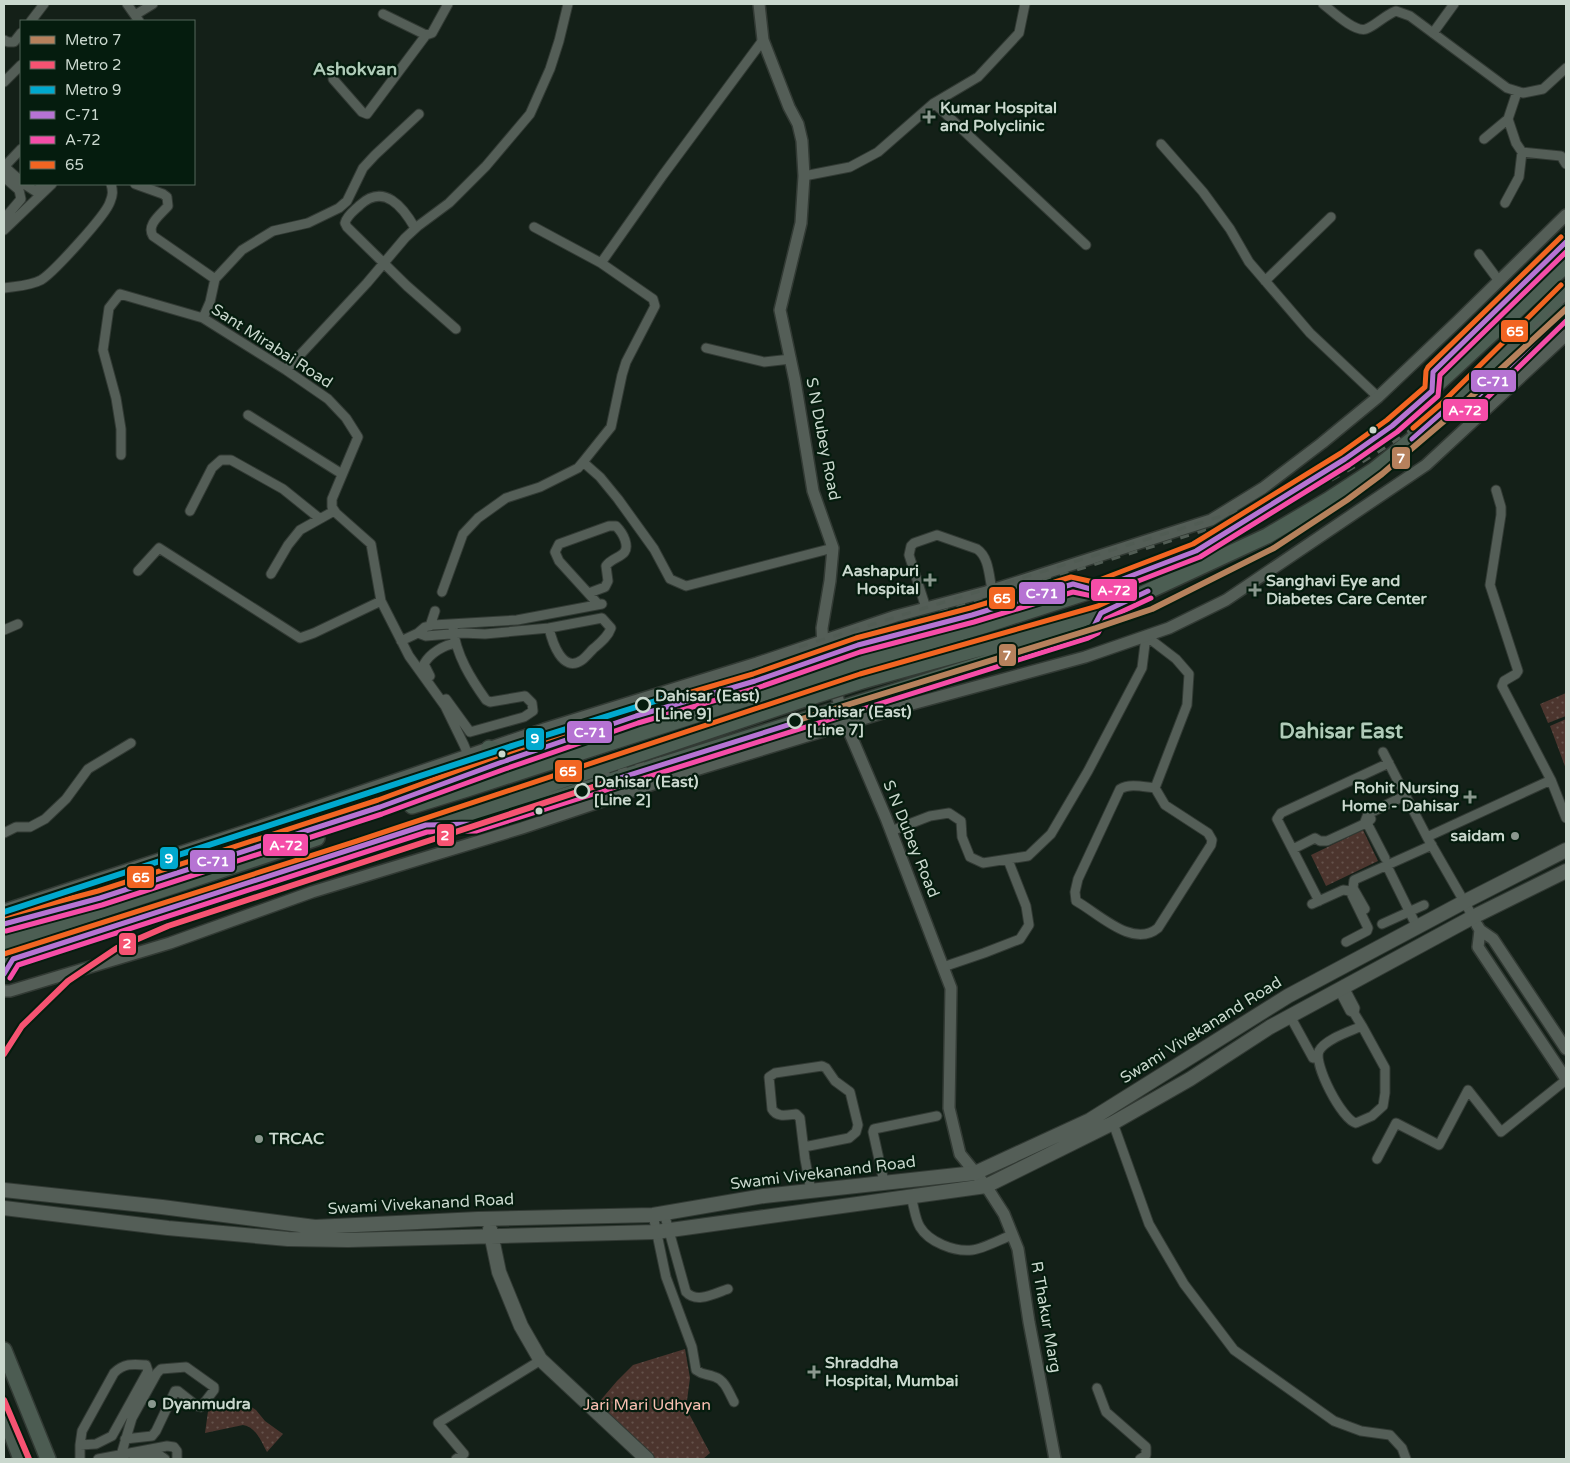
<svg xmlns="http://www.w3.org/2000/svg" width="1570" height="1463" viewBox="0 0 1570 1463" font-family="'Varela Round',sans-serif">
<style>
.grass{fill:url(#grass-dots)}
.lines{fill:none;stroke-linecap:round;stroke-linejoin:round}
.minor-casing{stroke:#323a34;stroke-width:11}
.tertiary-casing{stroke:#323a34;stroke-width:14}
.secondary-casing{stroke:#323a34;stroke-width:16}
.primary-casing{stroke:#323a34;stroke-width:18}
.trunk-casing{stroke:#323a34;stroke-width:18}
.minor{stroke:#545e57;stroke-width:9}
.tertiary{stroke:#545e57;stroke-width:11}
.secondary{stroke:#545e57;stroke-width:14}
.primary{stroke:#4c5c52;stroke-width:15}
.trunk{stroke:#4c5e53;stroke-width:15}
.rail{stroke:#515c54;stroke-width:3;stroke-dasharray:9 9;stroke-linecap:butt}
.trunk-bridge-casing{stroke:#323a34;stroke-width:18;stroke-linecap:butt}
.trunk-bridge{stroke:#4c5e53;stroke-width:15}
.bus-1-casing{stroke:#051c0e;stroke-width:9}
.bus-2-casing{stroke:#051c0e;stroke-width:9}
.bus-3-casing{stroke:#051c0e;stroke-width:9}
.bus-1{stroke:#b673d3;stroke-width:5}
.bus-2{stroke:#f54da8;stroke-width:5}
.bus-3{stroke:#f26522;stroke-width:5}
.metro-1-casing{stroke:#051c0e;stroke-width:10}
.metro-2-casing{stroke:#051c0e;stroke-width:10}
.metro-3-casing{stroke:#051c0e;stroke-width:10}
.metro-1{stroke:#b6815c;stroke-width:6}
.metro-2{stroke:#f65372;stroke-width:6}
.metro-3{stroke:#00a9ce;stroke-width:6}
.poi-dot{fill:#8a988e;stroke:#051c0e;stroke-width:2}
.bus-dot{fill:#cad8ce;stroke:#051c0e;stroke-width:2}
.stop-dot{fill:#051c0e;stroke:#cad8ce;stroke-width:2.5}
.labels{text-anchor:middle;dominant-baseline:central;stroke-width:4.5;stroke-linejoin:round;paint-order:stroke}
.poi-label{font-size:16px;font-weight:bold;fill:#cad8ce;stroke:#051c0e;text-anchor:start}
.street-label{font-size:16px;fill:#cad8ce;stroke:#051c0e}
.stop-label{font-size:16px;font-weight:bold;fill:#cad8ce;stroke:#051c0e;text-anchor:start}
.park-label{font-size:16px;fill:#f9bfb1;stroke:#051c0e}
.neighbourhood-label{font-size:18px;font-weight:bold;fill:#afcbb8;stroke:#051c0e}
.district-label{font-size:21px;font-weight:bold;fill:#afcbb8;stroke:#051c0e}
.line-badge{stroke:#051c0e;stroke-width:2}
.badge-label{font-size:14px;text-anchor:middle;font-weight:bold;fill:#fff}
</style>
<defs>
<pattern id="grass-dots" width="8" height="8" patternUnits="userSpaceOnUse" patternTransform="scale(1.25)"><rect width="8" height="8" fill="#4c352e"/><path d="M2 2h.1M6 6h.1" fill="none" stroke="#64524b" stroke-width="1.8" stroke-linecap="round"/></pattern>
</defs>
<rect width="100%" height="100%" fill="#142018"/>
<path class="grass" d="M1566 693V716L1548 723 1540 704Z
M1566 719V769L1550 726Z
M1363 830 1378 861 1326 886 1311 855Z
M685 1349 690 1378 686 1408 710 1453 703 1459H650L594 1408 617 1381 633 1365Z
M209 1404H247L256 1410 265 1421 283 1434 267 1452C261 1441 256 1427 243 1425L205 1433Z"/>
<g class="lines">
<defs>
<path id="minor" d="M127 4 139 21
M1323 4C1332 11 1355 33 1366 29 1375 26 1385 15 1396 11L1410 16 1507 88 1523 93 1543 89 1566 68
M383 14 426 35 432 33 448 4
M135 15 153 4
M31 21 44 4
M1433 33 1454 4
M4 40 8 42H14L21 33
M333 79 362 112 367 114 426 35
M4 82 21 65
M1517 92 1508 119 1516 143 1522 152 1561 156 1566 164
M934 103 1086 245
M1484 139 1508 119
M1161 144 1203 192 1230 229 1249 262 1310 333 1378 397
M4 166 21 181
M4 167 21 149
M804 176 850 167 878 152 934 103 978 77 1019 33 1025 4
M4 177 19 190 21 199 4 219
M24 184 35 191 45 185
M135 184 163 194 167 197 168 206C160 215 146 225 153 236L215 279
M1505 203 1519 177 1522 152
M534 227 601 263 653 299 655 306 626 362 622 375 611 427 583 462 600 477 618 499 654 549 670 579 686 586 833 548
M415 228C403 207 384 183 360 205 355 210 347 215 345 223L347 227 407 286 456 329
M4 230 52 184
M1479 254 1499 281
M601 263 663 175 763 40
M1265 281 1331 217
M4 288C16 286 30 286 41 280 53 273 106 215 110 202 113 195 113 191 111 184
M203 318 210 302 215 279 242 250 273 231 308 223 339 208 347 201 363 168 375 155 419 114
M706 348 764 362 791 359
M286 370 367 283 405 238 418 226 449 203 486 166 530 114 550 69 559 41 568 4
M248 415 342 474
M121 455V429L116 398 103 350 109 308 120 294 203 318 286 370 328 399 346 418 358 437 332 499V507L336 513 371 544 381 601 409 656 445 706 464 745 475 772
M1496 490 1501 507V515L1490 585 1518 671 1516 674 1504 681 1502 686 1551 780 1566 818
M190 511 212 468 221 460H231L283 489 319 518
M138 571 159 548 300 638 314 633 381 601
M271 574 288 545 300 530 334 511
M442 592 463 534 478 518 506 498 540 487 578 468 583 462
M589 593 605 587 608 581 606 566C613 555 631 558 625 540 623 534 621 531 616 526H609L559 544 555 552 559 561 598 604
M926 608 909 555 911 546 914 543 937 535 977 549C989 557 989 576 992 590
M430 626 435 611
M549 628C552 641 562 674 582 660 586 657 590 652 593 649 600 643 608 637 611 628L602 618 549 628 485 634 462 633 426 636 418 633 425 627 433 625 517 620 602 604
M4 630 18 624
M1146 636 1176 659 1189 674 1187 705 1155 788 1165 805 1208 833 1212 840 1211 845 1158 928C1133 949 1098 913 1076 901L1075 892 1078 879 1120 789C1130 783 1144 787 1155 788
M401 641 418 633
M430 676 424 664C430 653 444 645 456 643
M446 699 470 732 524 717 533 711 532 703 525 696 490 702 486 700C471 679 456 655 453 628
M1383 752 1427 837 1473 917
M1371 819 1368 822V825L1385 858
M891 831 930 816 949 813 961 821 962 837 970 857 983 863 1028 856 1051 834 1088 771 1142 668 1146 636
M4 833 16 827H30L45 819 66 799 88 769 131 743
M1427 837 1551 780
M1293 849 1315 838 1320 841H1327L1364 824 1368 814 1406 795
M1387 866 1417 927
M1319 901 1277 819 1281 813 1389 763
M1312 904 1343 890 1350 891 1368 928 1367 931 1346 942
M1365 909 1353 888 1354 880 1432 845
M1382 924 1424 905
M943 967 984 953 1020 939 1029 925 1026 906 1008 860
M1344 987 1355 1008 1354 1013
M1339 990 1350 1011 1354 1013 1362 1026 1385 1068V1093L1383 1106 1372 1116 1356 1123C1342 1120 1313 1064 1319 1051 1325 1039 1351 1031 1362 1026
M1290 1016 1313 1058
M1113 1123 1149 1224 1184 1284 1234 1350 1334 1421 1361 1431 1390 1435 1402 1448 1406 1459
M804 1147 849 1138 856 1132 858 1125 850 1092 835 1081 826 1068 822 1066 775 1073 769 1077 772 1109C777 1118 787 1115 796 1114L800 1118 805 1159 811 1191
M1377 1159 1396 1123 1439 1145 1468 1090 1501 1132 1566 1080
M884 1182 873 1132 874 1129 937 1116
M911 1197C914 1206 915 1219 920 1227 929 1242 954 1252 972 1250 983 1249 1001 1239 1012 1235
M664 1213 686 1292C697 1304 715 1293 728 1289
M653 1215 666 1277 692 1347 696 1370C704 1376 706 1373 715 1377 725 1380 729 1393 734 1402
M1097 1388 1106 1412 1146 1447V1455L1140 1459
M80 1445 96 1444 112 1436 148 1371 146 1365C133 1364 124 1363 114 1373L82 1431 80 1445V1459
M121 1455 132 1418 157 1373 161 1369 186 1367 214 1387V1390L201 1407 197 1406 178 1391H175L156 1431 152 1436 125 1439
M98 1459 167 1446 174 1447 177 1451V1459
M134 1459 161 1456 165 1459
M456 1459 464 1454 438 1423 541 1360"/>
<path id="tertiary" d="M759 4 763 40 789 107 798 124 802 141 804 176 801 223 780 310 795 381 813 491 833 548 830 581 822 628 823 647
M827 665 846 724 886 818 951 988 949 1108 960 1154 986 1186 1004 1214 1018 1249 1029 1322 1055 1459
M4 910 260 826 544 729 757 663 896 616 986 592 1211 520 1263 488 1322 443 1378 397 1458 321 1566 215
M1477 925 1480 930 1493 939 1566 1049
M1480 930 1478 947 1566 1079
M4 991H10L170 943 312 892 522 828 689 772 912 704 1085 657 1169 628 1226 600 1426 465 1566 335"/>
<path id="secondary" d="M4 1190 162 1207 315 1227 478 1219 653 1215 764 1196 975 1173 1090 1120 1288 996 1464 902 1566 850
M4 1208 168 1228 288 1239 348 1240 656 1232 986 1186 1113 1123 1190 1079 1270 1027 1473 917 1566 871
M490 1229 499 1272 521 1326 540 1359 647 1459"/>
<path id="primary" d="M1432 391 1433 372 1566 242
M1446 409 1477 397 1566 311
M4 1350 48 1459
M4 1414 21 1459"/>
<path id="trunk" d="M856 664 983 626 1094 590 1196 551 1345 459 1392 426 1566 265
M862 681 996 644 1101 613 1267 536 1328 500 1374 470 1414 438 1446 409 1566 290
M489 748 512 758
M412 806 467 789 808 679
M440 824H474L1086 631 1093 628 1101 613
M4 924 100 898 380 807 502 762 636 716 755 681 858 645 972 615 1073 584 1094 590
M4 943 317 838
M4 962 359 848 814 696"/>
</defs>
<use href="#minor" class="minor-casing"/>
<use href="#tertiary" class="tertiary-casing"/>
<use href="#secondary" class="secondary-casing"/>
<use href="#primary" class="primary-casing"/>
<use href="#trunk" class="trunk-casing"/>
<use href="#minor" class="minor"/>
<use href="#tertiary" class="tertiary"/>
<use href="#secondary" class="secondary"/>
<use href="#primary" class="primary"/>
<use href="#trunk" class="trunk"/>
<path class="rail" d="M799 647 1238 511 1277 497 1313 480 1374 445 1441 399 1533 329 1566 299
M802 655 1245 518C1269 509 1293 500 1316 488 1364 464 1408 433 1451 400
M601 776 795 721
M605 783 797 729"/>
<defs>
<path id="trunk-bridge" d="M808 679 856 664
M814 696 862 681"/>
</defs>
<use href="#trunk-bridge" class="trunk-bridge-casing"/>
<use href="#trunk-bridge" class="trunk-bridge"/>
<defs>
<path id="bus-1" d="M1412 439 1446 409 1477 397 1566 311
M4 924 100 898 380 807 502 762 636 716 755 681 858 645 972 615 1073 584 1094 590 1196 551 1345 459 1392 426 1432 391 1433 372 1566 242
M4 974 13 959 426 825 474 824 1086 631 1093 628 1101 613 1148 591"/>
<path id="bus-2" d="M1417 445 1450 416 1482 403 1566 321
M6 931 102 905 382 814 505 769 638 723 757 688 860 652 974 622 1073 592 1097 597 1200 557 1349 465 1397 432 1438 396 1440 375 1566 252
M10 978 18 965 427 832 476 831 1088 638 1098 633 1106 619 1151 598"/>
<path id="bus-3" d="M1413 428 1441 404 1561 285
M4 916 98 891 378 800 500 755 634 709 753 674 856 638 970 608 1071 577 1094 582 1193 544 1341 453 1387 420 1425 387 1426 371 1428 367 1561 237
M4 954 357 841 860 674 1098 606 1133 590"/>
</defs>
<use href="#bus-1" class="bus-1-casing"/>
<use href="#bus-2" class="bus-2-casing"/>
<use href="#bus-3" class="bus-3-casing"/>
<use href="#bus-1" class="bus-1"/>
<use href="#bus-2" class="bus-2"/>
<use href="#bus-3" class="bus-3"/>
<defs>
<path id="metro-1" d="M795 721 1096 628 1152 609 1274 548 1347 500 1382 474 1450 416 1566 309"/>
<path id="metro-2" d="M4 1054 22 1026 68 981 117 948 168 926 605 783
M4 1400 29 1459"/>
<path id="metro-3" d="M4 912 518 744 665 698"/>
</defs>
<use href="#metro-1" class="metro-1-casing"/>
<use href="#metro-2" class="metro-2-casing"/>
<use href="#metro-3" class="metro-3-casing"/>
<use href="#metro-1" class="metro-1"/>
<use href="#metro-2" class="metro-2"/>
<use href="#metro-3" class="metro-3"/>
</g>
<g class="poi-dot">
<path d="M926.5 109.5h5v5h5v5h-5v5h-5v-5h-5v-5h5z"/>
<path d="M927.5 572.5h5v5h5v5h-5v5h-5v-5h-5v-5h5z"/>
<path d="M1252.5 582.5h5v5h5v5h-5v5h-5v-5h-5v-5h5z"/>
<path d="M1467.5 789.5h5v5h5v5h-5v5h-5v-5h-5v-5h5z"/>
<circle cx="1515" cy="836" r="5"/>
<circle cx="259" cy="1139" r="5"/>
<path d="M811.5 1364.5h5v5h5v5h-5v5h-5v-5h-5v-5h5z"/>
<circle cx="152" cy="1404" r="5"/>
</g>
<g class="bus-dot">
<circle cx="1373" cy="430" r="4.5"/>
<circle cx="502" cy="754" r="4.5"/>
<circle cx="539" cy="811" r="4.5"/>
</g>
<g class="stop-dot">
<circle cx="643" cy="705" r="7"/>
<circle cx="795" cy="721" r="7"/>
<circle cx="582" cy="791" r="7"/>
</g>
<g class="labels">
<g class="poi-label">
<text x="940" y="108">Kumar Hospital<tspan x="940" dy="18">and Polyclinic</tspan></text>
<text x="919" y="571" text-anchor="end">Aashapuri<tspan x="919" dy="18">Hospital</tspan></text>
<text x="1266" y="581">Sanghavi Eye and<tspan x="1266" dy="18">Diabetes Care Center</tspan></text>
<text x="1459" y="788" text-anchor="end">Rohit Nursing<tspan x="1459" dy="18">Home - Dahisar</tspan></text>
<text x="1505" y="836" text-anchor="end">saidam</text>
<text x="269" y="1139">TRCAC</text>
<text x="825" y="1363">Shraddha<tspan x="825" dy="18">Hospital, Mumbai</tspan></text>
<text x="162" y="1404">Dyanmudra</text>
</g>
<g class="street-label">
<text transform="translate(272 346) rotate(33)">Sant Mirabai Road</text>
<text transform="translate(823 439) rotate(79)">S N Dubey Road</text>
<text transform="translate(911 839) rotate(68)">S N Dubey Road</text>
<text transform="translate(1201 1030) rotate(-32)">Swami Vivekanand Road</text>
<text transform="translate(823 1173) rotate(-7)">Swami Vivekanand Road</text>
<text transform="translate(421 1204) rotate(-3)">Swami Vivekanand Road</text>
<text transform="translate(1046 1317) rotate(80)">R Thakur Marg</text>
</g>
<g class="stop-label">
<text x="655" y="696">Dahisar (East)<tspan x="655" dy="18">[Line 9]</tspan></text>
<text x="807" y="712">Dahisar (East)<tspan x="807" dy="18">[Line 7]</tspan></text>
<text x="594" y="782">Dahisar (East)<tspan x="594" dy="18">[Line 2]</tspan></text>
</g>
<g class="park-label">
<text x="647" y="1405">Jari Mari Udhyan</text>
</g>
<g class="neighbourhood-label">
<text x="355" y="69">Ashokvan</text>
</g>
<g class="district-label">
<text x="1341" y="731">Dahisar East</text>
</g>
</g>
<g class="line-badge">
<rect x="1500" y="319" width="29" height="24" rx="5" fill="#f26522"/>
<rect x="1470" y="369" width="47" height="24" rx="5" fill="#b673d3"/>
<rect x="1442" y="398" width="47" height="24" rx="5" fill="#f54da8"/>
<rect x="1391" y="446" width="20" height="24" rx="5" fill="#b6815c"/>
<rect x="1090" y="578" width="48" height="24" rx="5" fill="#f54da8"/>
<rect x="1018" y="581" width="48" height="24" rx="5" fill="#b673d3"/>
<rect x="988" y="586" width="28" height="24" rx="5" fill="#f26522"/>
<rect x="998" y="643" width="19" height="24" rx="5" fill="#b6815c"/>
<rect x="566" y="720" width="47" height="24" rx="5" fill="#b673d3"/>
<rect x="525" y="727" width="20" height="24" rx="5" fill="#00a9ce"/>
<rect x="554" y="759" width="29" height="24" rx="5" fill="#f26522"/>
<rect x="436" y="823" width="19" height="24" rx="5" fill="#f65372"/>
<rect x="262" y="833" width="47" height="24" rx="5" fill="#f54da8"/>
<rect x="159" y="846" width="20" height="24" rx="5" fill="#00a9ce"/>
<rect x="189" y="849" width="47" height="24" rx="5" fill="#b673d3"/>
<rect x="126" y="865" width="29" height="24" rx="5" fill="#f26522"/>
<rect x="118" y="932" width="19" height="24" rx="5" fill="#f65372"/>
</g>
<g class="badge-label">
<text x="1515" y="336">65</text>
<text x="1493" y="386">C-71</text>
<text x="1465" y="415">A-72</text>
<text x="1401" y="463">7</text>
<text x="1114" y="595">A-72</text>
<text x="1042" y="598">C-71</text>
<text x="1002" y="603">65</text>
<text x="1007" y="660">7</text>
<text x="590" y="737">C-71</text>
<text x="535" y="743">9</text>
<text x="568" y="776">65</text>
<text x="445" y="840">2</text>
<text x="286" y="850">A-72</text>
<text x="169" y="863">9</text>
<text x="213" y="866">C-71</text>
<text x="141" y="882">65</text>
<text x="127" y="948">2</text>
</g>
<rect width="1570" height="1463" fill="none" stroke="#cad8ce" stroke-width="10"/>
<rect x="20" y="20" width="175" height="165" fill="#051c0e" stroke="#54675b"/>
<rect x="30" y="36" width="25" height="8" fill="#b6815c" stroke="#54675b"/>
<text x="65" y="45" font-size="15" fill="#cad8ce">Metro 7</text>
<rect x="30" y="61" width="25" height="8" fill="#f65372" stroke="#54675b"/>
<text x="65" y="70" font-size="15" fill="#cad8ce">Metro 2</text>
<rect x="30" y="86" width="25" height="8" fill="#00a9ce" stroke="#54675b"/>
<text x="65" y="95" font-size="15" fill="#cad8ce">Metro 9</text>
<rect x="30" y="111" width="25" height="8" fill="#b673d3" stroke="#54675b"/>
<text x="65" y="120" font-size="15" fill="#cad8ce">C-71</text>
<rect x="30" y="136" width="25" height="8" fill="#f54da8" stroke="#54675b"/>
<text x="65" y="145" font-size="15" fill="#cad8ce">A-72</text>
<rect x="30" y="161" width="25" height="8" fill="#f26522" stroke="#54675b"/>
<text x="65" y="170" font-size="15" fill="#cad8ce">65</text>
</svg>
